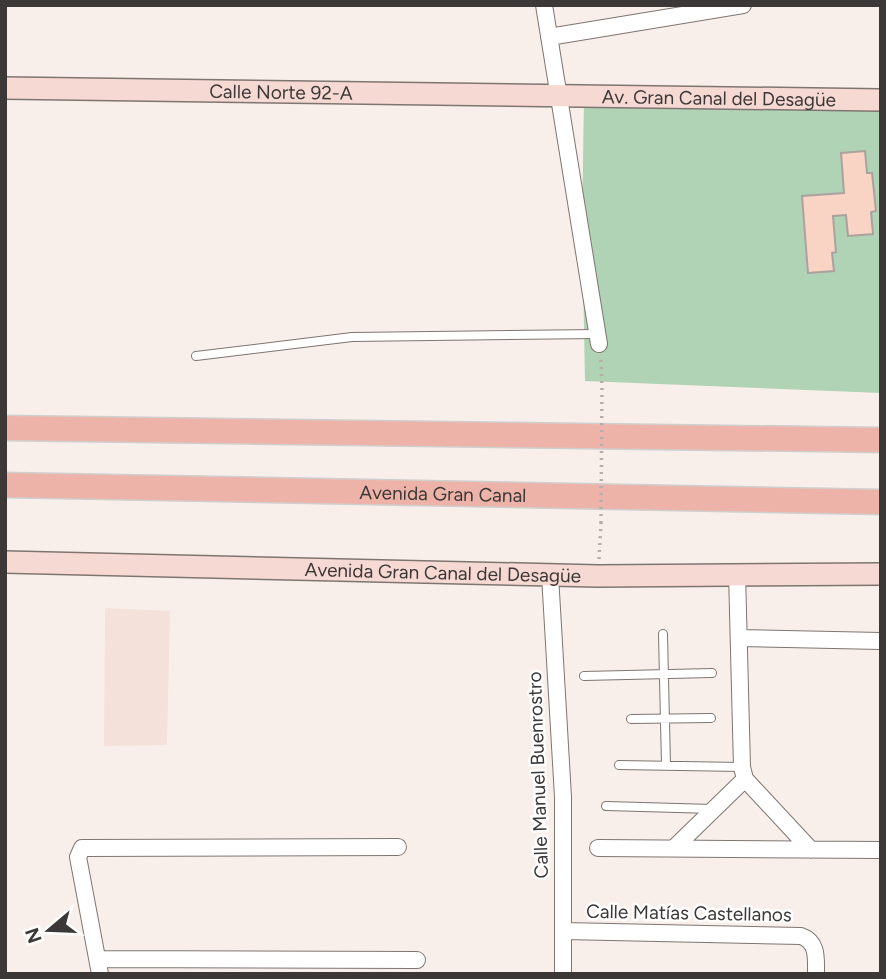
<svg xmlns="http://www.w3.org/2000/svg" width="886" height="979" viewBox="0 0 886 979" font-family="Figtree,sans-serif">
<style>
.built{fill:#f4e1da}
.green{fill:#b0d3b6}
.building{fill:#f9d4c5;stroke:#aba19d;stroke-width:2}
.lines{fill:none;stroke-linecap:round;stroke-linejoin:round}
.lane-casing{stroke:#7e7571;stroke-width:10}
.street-casing{stroke:#7e7571;stroke-width:18}
.secondary-casing{stroke:#7e7571;stroke-width:24}
.primary-casing{stroke:#d0cfcf;stroke-width:27}
.path{stroke:#b6aeab;stroke-width:3.5;stroke-dasharray:2 5;stroke-linecap:butt}
.lane{stroke:#fff;stroke-width:8}
.street{stroke:#fff;stroke-width:16}
.secondary{stroke:#f7d9d4;stroke-width:21}
.primary{stroke:#eeb3a8;stroke-width:24}
.path-bridge{stroke:#b6aeab;stroke-width:3.5;stroke-dasharray:2 5;stroke-linecap:butt}
.labels{text-anchor:middle;dominant-baseline:central;stroke-width:5;stroke-linejoin:round;paint-order:stroke}
.street-label{font-size:19px;fill:#3c3837;stroke:#fefefe}
</style>
<rect width="100%" height="100%" fill="#f9efea"/>
<path class="built" d="M105 608 170 611 167 745 104 746Z"/>
<path class="green" d="M584 99 881 108V393L585 381 582 222Z"/>
<path class="building" d="M865 151 867 173H872L876 211 871 212 873 234 848 236 846 215 833 216 836 252 832 253 834 271 808 273 802 196 844 193 841 153Z"/>
<g class="lines">
<defs>
<path id="lane" d="M196 356 352 337 597 334
M663 634 666 765
M584 676 712 673
M631 719 711 718
M619 765 742 767
M606 806 713 809"/>
<path id="street" d="M544 5 599 344
M549 37 743 5
M550 575 563 797V974
M739 638 881 641
M745 779 811 850
M675 847 745 779 742 767 737 573
M598 848 881 850
M564 931 801 936C818 942 816 958 816 974
M98 959 417 960
M100 974 78 857 82 848 398 847"/>
<g id="secondary">
<path id="s1" d="M5 88 881 100"/>
<path id="s2" d="M5 562 598 576 881 574"/>
</g>
<g id="primary">
<path d="M5 428 881 440"/>
<path id="s3" d="M5 485 881 502"/>
</g>
</defs>
<use href="#lane" class="lane-casing"/>
<use href="#street" class="street-casing"/>
<use href="#secondary" class="secondary-casing"/>
<use href="#primary" class="primary-casing"/>
<path class="path" d="M601 360 602 389
M599 559 601 523"/>
<use href="#lane" class="lane"/>
<use href="#street" class="street"/>
<use href="#secondary" class="secondary"/>
<use href="#primary" class="primary"/>
<path class="path-bridge" d="M601 523 602 389"/>
</g>
<g class="labels">
<g class="street-label">
<text stroke="none"><textPath href="#s1" startOffset="276">Calle Norte 92-A</textPath></text>
<text stroke="none"><textPath href="#s1" startOffset="714">Av. Gran Canal del Desagüe</textPath></text>
<text stroke="none"><textPath href="#s3" startOffset="438">Avenida Gran Canal</textPath></text>
<text stroke="none"><textPath href="#s2" startOffset="438">Avenida Gran Canal del Desagüe</textPath></text>
<text transform="translate(538 775) rotate(-92)">Calle Manuel Buenrostro</text>
<text transform="translate(689 913) rotate(1)">Calle Matías Castellanos</text>
</g>
</g>
<rect width="886" height="979" fill="none" stroke="#3c3837" stroke-width="14"/>
<g transform="translate(49 930) rotate(251)" stroke="#fefefe" stroke-width="5" paint-order="stroke">
<path d="M0-5L12 26L0 18L-12 26Z" fill="#3c3837"/>
<text y="-10" font-size="19" font-weight="bold" text-anchor="middle" fill="#3c3837">N</text>
</g>
</svg>
